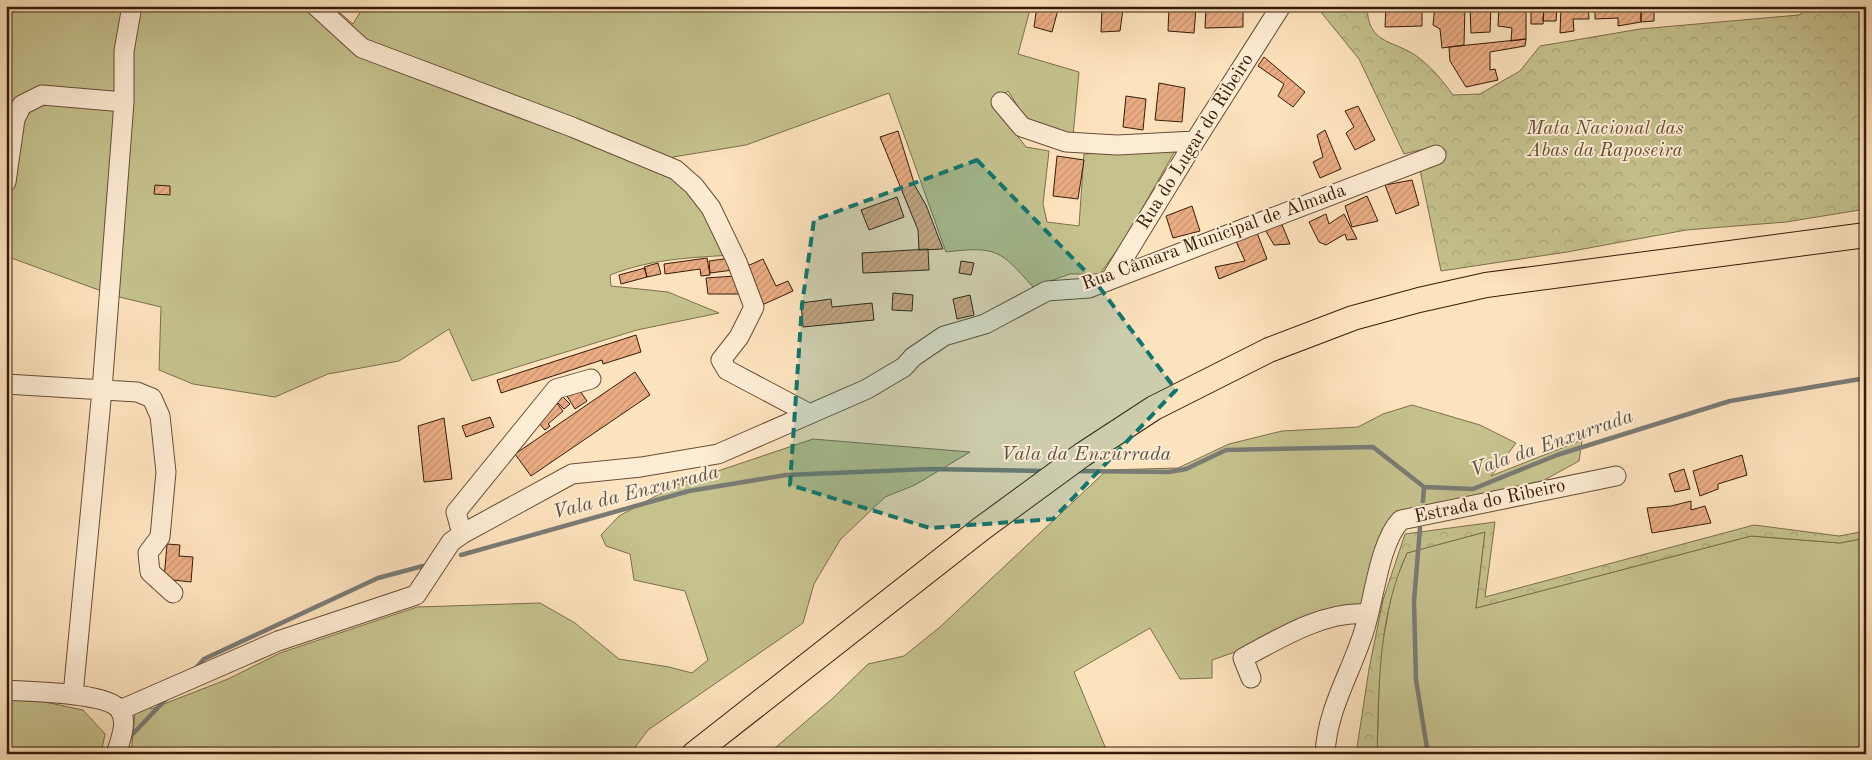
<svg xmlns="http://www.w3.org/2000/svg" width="1872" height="760" viewBox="0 0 1872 760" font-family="'Old Standard TT',serif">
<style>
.green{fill:#c5c28e;stroke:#7e6e4b}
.forest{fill:url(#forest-crowns);stroke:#7e6e4b}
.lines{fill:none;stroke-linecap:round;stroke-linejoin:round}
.stream{stroke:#7a7b75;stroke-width:4.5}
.building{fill:url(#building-hatch);stroke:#371b08}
.minor-casing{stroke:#684d36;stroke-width:21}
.major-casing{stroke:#371b08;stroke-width:26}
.minor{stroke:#feedd5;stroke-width:19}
.major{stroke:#fde3be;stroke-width:24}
.marked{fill:#0f766e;fill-opacity:0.2;stroke:#0f766e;stroke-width:4;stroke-dasharray:10 6;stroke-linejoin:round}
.labels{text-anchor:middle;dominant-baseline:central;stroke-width:4;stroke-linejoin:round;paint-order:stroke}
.park-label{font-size:19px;font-style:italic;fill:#624d30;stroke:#feedd5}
.street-label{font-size:19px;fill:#371b08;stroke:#feedd5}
.water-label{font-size:20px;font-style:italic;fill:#5e5347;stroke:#feedd5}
</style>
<defs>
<pattern id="forest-crowns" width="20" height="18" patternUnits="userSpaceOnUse" patternTransform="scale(1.25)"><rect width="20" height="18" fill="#c5c28e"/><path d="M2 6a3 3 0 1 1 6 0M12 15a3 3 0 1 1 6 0" fill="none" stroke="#aaa679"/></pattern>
<pattern id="building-hatch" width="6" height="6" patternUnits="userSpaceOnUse" patternTransform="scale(1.25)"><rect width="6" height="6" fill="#eaad83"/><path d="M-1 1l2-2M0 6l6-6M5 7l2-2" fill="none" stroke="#c99470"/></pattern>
</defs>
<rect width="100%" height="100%" fill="#fde3be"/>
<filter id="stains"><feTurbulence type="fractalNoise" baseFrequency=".004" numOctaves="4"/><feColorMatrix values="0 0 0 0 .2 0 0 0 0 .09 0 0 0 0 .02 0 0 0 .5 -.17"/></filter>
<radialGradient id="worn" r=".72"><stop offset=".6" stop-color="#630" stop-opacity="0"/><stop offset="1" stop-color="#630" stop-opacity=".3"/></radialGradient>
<path class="green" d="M6 6H332L353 24 364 6H1031L1018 54 1079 72 1073 136 1030 125 1008 91 992 103 1026 147 1049 151 1043 204 1047 222 1079 226 1084 154 1176 149 1126 237 1100 274H1070L1033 287C1000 250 997 246 946 252L889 93 746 145 673 157 666 172 694 196 731 255C687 258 651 259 610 275L611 286 668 292 719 313 637 330 472 381 449 329 399 361 328 374 275 397 193 384 159 370 161 307 115 296 6 256Z
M1412 405 1480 425 1516 443 1491 476 1582 440 1579 461 1526 490 1394 521 1364 607 1330 614 1235 652 1212 660V678L1180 679 1150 628 1074 672 1108 754H768L832 699 868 664 904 656 940 627 1107 470 1178 468 1229 444 1282 431 1358 427 1383 414Z
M813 439 970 452 915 485 885 497 840 540 814 584 803 623 648 730 630 754H131L135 713 149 704 151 709 228 679 280 653 417 607 540 603 575 623 619 659 669 667 692 673 708 660 685 591 634 580 630 554 606 546 601 535 619 516 676 485Z
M1485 532 1476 608 1751 536 1840 543 1866 538V754H1377L1380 656 1393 587 1407 553Z
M6 700 40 701 83 710 105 734 101 754H6Z"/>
<path class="forest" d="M1316 6H1367C1368 44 1390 39 1415 55 1430 65 1442 80 1453 95L1480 94 1520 71 1540 46 1640 29 1799 15 1813 6H1866V209L1786 222 1686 230 1567 252 1441 271 1420 170 1442 161 1436 146 1404 154 1359 59Z
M1495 522 1485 597 1754 525 1839 536 1866 531V538L1840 543 1751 536 1476 608 1485 532 1407 553C1378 616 1379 685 1377 754H1356L1369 669 1383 600 1405 534Z"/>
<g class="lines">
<path class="stream" d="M1075 471 1169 472 1186 469 1226 450 1373 447 1424 487 1473 489 1557 455 1730 401 1866 378
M1423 501 1424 487
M1420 528 1414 601 1416 680 1428 754
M461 555 689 491 786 475 928 469 1045 471
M195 669 204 659 378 578 423 566
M128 739 167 698"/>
</g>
<path class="building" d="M1037 6H1059L1052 32 1034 27Z
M1169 6 1196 8 1194 33 1168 31Z
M1243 6V27L1205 28 1206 7Z
M1386 6H1422V26L1385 27Z
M1435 6H1465L1464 45 1442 48 1440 29 1433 25Z
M1470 6H1491L1490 32 1471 33Z
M1499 6H1526V39L1511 41 1512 28 1498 26Z
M1531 6H1544L1543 24H1531Z
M1544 6H1557L1556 21H1543Z
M1561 6H1588L1589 19H1573L1574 31 1560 33Z
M1595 6H1641V22L1618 26V18L1595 19Z
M1641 6H1659L1654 7V21L1641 22Z
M1718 6H1735V7L1718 8Z
M1102 9H1123L1120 31 1101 32Z
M1526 39 1525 46 1490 52V70L1495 69 1498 80 1466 87 1450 61 1449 47Z
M1264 57 1305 92 1293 107 1278 96 1284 84 1258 66Z
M1159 83 1185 88 1182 122 1155 120Z
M1126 96 1146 99 1143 130 1123 127Z
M1358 106 1375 140 1355 150 1346 133 1354 127 1345 111Z
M1325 130 1341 169 1320 178 1313 162 1323 157 1317 135Z
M898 131 915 186 926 205 943 249 919 250 918 230 880 137Z
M1057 156 1084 160 1078 199 1053 196Z
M1412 180 1419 205 1396 214 1385 185Z
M155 185 170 186V195L154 194Z
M1367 196 1378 221 1352 227 1345 206Z
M897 197 904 217 869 230 861 210Z
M1192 206 1200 231 1173 238 1166 216Z
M1326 214 1329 224 1344 214 1357 239 1347 240 1345 234 1326 245 1319 242 1309 222Z
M1280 220 1290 244 1274 245 1263 226Z
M1256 230 1267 259 1219 279 1215 267 1245 261 1235 239Z
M928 249 929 270 863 273 862 253Z
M707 258 710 275 701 276 700 269 665 274 664 264Z
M731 258 733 270 710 273 709 261Z
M763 259 776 286 788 281 793 291 762 305 745 267Z
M961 261 974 263 971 275 959 273Z
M658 263 661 274 647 277 644 267Z
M645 268 647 277 621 284 619 275Z
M735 276 743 294H708L706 278Z
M893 293 913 295 912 311 892 310Z
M970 295 974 315 957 319 953 299Z
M831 299 832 307 872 303 874 320 803 327 801 303Z
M636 335 641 352 603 364 602 360 501 393 497 380Z
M635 372 650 395 531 476 515 454Z
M578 388 587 401 575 409 567 396Z
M563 397 570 404 564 409 557 402Z
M556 402 563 411 548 424 550 426 545 430 536 420Z
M490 417 494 427 466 437 462 426Z
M444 418 452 479 424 482 418 426Z
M1742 455 1747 475 1718 484V489L1700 496 1693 471Z
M1684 469 1690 489 1675 492 1669 474Z
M1691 501V510L1705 506 1711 523 1652 533 1647 508 1671 506Z
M167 544 180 545 179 556 193 557 191 582 164 579Z"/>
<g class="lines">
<defs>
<path id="minor" d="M316 6 362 48 572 127 676 170 694 186 711 208 737 262 754 307 739 337 721 360 727 370 808 413
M1001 102 1022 127 1066 142 1117 145 1195 141
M6 182 15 119 22 105 42 95 124 102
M1111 279 1195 141 1281 6
M6 384 137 392 152 398 160 416 166 472 160 537 148 553 150 572 173 593
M462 534 572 474 641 467 718 454 867 389 904 367 913 357 944 336 985 324 1047 291 1089 288 1436 155
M1251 678 1243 658C1280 638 1326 610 1368 614
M6 690C30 692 105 692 119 709 129 721 120 741 116 754
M73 695 102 390 124 102V51L132 6
M120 710 278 641 416 595 451 542 462 534 456 512 556 389 591 379
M1325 754C1327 709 1351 673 1364 631 1374 601 1379 542 1401 520L1616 476"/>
<path id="major" d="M694 754 981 529 1082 455 1154 408 1269 350 1353 318 1419 300 1486 285 1866 235"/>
</defs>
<use href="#minor" class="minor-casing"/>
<use href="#major" class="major-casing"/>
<use href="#minor" class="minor"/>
<use href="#major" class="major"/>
</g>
<path class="marked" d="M977 160 1094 280 1176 390 1053 519 930 528 790 485 802 305 814 220Z"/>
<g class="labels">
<g class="park-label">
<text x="1605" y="129">Mata Nacional das<tspan x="1605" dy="22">Abas da Raposeira</tspan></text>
</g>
<g class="street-label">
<text transform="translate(1196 142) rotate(-58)">Rua do Lugar do Ribeiro</text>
<text transform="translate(1214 238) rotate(-20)">Rua Câmara Municipal de Almada</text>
<text transform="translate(1490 502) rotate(-12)">Estrada do Ribeiro</text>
</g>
<g class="water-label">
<text transform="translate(1552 444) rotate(-19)">Vala da Enxurrada</text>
<text x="1086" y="455">Vala da Enxurrada</text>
<text transform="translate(636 493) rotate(-14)">Vala da Enxurrada</text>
</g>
</g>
<rect width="1872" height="760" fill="none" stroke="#fde3be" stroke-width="25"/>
<rect x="8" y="8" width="1857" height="745" fill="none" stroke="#371b08" stroke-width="2.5"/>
<rect x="12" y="12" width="1847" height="735" fill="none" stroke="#371b08"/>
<rect width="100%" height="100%" filter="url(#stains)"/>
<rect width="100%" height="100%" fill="url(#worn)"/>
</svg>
